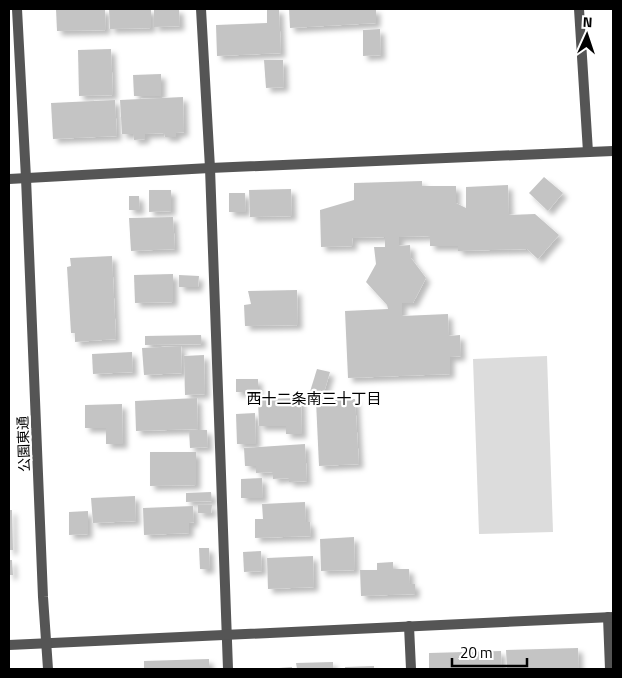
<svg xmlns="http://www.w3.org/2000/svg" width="622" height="678" font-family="'Titillium Web','Noto Sans JP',sans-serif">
<defs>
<filter id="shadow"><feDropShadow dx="4.5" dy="4.5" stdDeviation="2.5" flood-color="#0004"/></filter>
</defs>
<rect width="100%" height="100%" fill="#fff"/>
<!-- green -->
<path fill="#dcdcdc" d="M547 356 553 532 479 534 473 359Z"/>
<!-- building -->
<g fill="#c4c4c4" filter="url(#shadow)">
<path d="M56 9H105L106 30 57 31Z"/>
<path d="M109 9H151V28L110 29Z"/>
<path d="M154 9H179L180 26 154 27Z"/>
<path d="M267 9H279L281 53 217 56 216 25 267 23Z"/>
<path d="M289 9H376V23L290 28Z"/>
<path d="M380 29 381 55 363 56V30Z"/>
<path d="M111 49 113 95 79 96 78 50Z"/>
<path d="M264 60H283L284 87 266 88Z"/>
<path d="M161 74V96H134L133 75Z"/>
<path d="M183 97 184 132 176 133V137H165L164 133 145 134V139L134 140 133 134H122L120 100Z"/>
<path d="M115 100 117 136 53 139 51 103Z"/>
<path d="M544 177 563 193 548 211 529 193Z"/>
<path d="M422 181V186H456V203L466 208V187L508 185 509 215 535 214 559 235 538 259 527 249 458 251V246H430V236L399 237V246L410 245 411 258 426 278 413 303H402V316L448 314 449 336 460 335 461 356 450 357V374L348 378 345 311 388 309 387 305 366 282 376 264 374 247H385V237L352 238 353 246 321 247 320 210 354 200V183Z"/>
<path d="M291 189 292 216 250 217 249 190Z"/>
<path d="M149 190H171V211L149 212Z"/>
<path d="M229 193H245L246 212H229Z"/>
<path d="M129 196H139L140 210H129Z"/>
<path d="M173 217 175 249 131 251 129 218Z"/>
<path d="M112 256 116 339 75 342V333H71L67 267 71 266 70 258Z"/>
<path d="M173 274V302L135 303 134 275Z"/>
<path d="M179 275 199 276 198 287H179Z"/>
<path d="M297 290 298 325 245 326 244 305 251 304 248 291Z"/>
<path d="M201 335 202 344 145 345V336Z"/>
<path d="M181 346 182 373 144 375 142 348Z"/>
<path d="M132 352 133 372 93 374 92 354Z"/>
<path d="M204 355 205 394 185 395 184 356Z"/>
<path d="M317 369 330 372 322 399 309 395Z"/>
<rect x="236" y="379" width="22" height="13"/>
<path d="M197 398 198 429 136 431 135 401Z"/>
<path d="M301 398 302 434H286V426H259L258 399Z"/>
<path d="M355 399 359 464 319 466 316 401Z"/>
<path d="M122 404 123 444H106V428H85V405Z"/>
<path d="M255 413 256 444H237L236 414Z"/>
<path d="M189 430H207L208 447 190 448Z"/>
<path d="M305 444 307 481 289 482V478L273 479V472L256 473V466H245L244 448Z"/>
<path d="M150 452H196V485L150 486Z"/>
<path d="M262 478 263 498H241V479Z"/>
<path d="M211 492 212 501 186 502V493Z"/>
<path d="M135 496 136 521 93 523 91 498Z"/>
<path d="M305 502 306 522H310L311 536 255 538V519H263L262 504Z"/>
<path d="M198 505H212L211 513H198Z"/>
<path d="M193 506 194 522 189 523V533L144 535 143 508Z"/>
<path d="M9 510H12L13 550H9Z"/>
<path d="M88 511V534L69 535V512Z"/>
<path d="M354 537 355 570 321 571 320 539Z"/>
<path d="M199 548H209L210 569H200Z"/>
<path d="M261 551 262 571 244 572 243 552Z"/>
<path d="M313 556 314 587 268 589 267 558Z"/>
<path d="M9 560H12L13 575H9Z"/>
<path d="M393 562V569H409L410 584H415V594L361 596 360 570H377V563Z"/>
<path d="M578 648 579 669H507L506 650Z"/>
<path d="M501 651 502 669H429V653Z"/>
<path d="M209 659V669H144V661Z"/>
<path d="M333 662V669H297L296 663Z"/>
<path d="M374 666V669H345V667Z"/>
<path d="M292 667V669H279V668Z"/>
</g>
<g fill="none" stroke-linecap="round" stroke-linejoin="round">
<!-- service -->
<path stroke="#555" stroke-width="10" d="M579 9 588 152"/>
<!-- minor -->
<g stroke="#555" stroke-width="10">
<path d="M201 9 210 168 228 669"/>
<path d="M9 179 210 168 613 151"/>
<path d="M608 617 610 669"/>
<path d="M409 626 411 669"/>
<path d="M9 645 613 617"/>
</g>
<!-- tertiary -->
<path stroke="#555" stroke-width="10" d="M17 9 26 178 43 597 48 669"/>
</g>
<g text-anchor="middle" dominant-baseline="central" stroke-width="4.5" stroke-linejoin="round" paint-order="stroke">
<!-- street labels -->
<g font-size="14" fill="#000" stroke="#fff">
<text transform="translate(23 444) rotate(-92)">公園東通</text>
</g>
<!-- neighbourhood labels -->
<g font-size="15" fill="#000" stroke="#fff">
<text x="314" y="398">西十二条南三十丁目</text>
</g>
</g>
<!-- border -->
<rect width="622" height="678" fill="none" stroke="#000000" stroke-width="20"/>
<!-- north arrow -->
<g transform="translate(587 35) rotate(3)" stroke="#ffffff" stroke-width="4" paint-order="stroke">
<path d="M0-4L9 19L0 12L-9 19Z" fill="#000000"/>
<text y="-8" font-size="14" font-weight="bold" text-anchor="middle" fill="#000000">N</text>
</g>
<!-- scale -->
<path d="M452 658v8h75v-8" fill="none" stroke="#000000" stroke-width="2.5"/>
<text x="460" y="658" font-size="15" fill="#000000" stroke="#ffffff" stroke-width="4" paint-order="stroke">20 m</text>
</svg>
